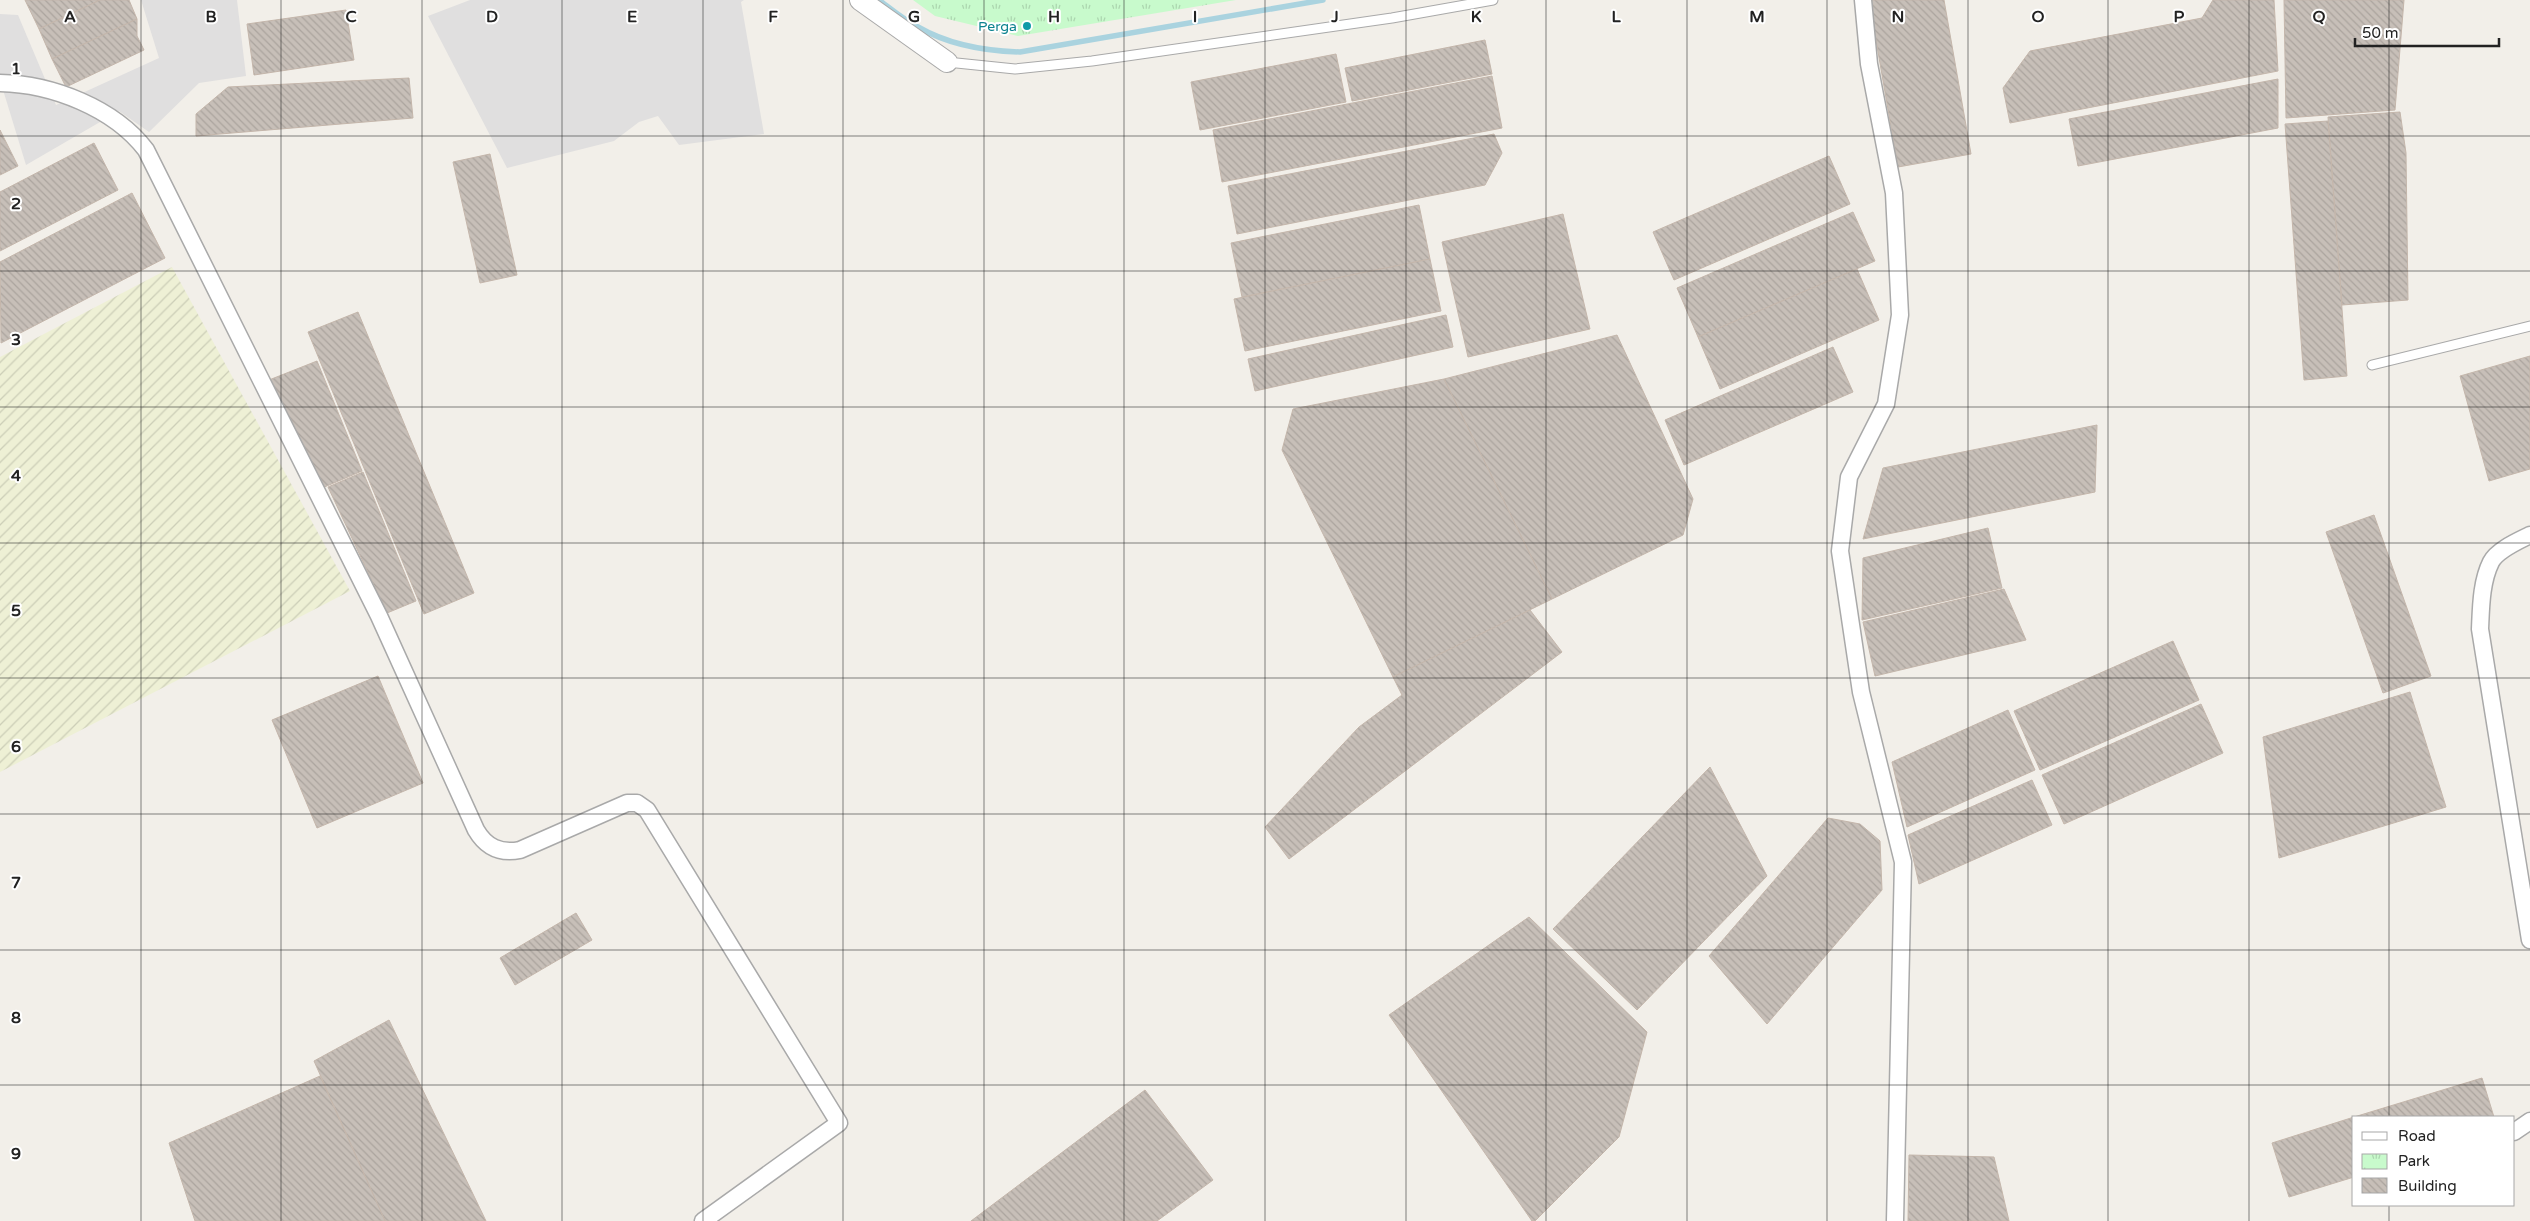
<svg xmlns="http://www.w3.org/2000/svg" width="2530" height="1221" font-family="'Varela Round',sans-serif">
<defs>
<pattern id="farmland-furrows" width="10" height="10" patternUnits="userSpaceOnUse" patternTransform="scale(1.25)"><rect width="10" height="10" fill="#eef0d5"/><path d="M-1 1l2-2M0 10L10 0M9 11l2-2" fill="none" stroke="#ccceb7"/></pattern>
<pattern id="park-tufts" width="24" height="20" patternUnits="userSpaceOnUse" patternTransform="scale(1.25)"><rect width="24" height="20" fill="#c8facc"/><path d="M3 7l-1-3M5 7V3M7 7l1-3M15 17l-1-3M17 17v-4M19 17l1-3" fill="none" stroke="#acd6af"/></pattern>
<pattern id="building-back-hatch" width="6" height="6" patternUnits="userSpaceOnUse" patternTransform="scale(1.25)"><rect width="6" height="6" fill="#c7bfb8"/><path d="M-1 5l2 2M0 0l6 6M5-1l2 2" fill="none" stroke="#aba49e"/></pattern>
</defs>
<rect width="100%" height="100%" fill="#f2efe9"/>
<!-- residential -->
<g fill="#e0dfdf">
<path d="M141 0H237L246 76 199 83 149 132 119 111 26 165 0 80V14L18 15 56 105 159 58Z"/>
<path d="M470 0H744L741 2 764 134 679 145 658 116 639 122 614 141 507 168 428 16Z"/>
</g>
<!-- farmland -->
<path fill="url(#farmland-furrows)" d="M172 267 350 591 0 772V357Z"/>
<!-- park -->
<path fill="url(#park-tufts)" d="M913 0H1236L1018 36 935 16Z"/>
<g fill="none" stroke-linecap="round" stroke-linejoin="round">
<!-- stream -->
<path stroke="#aad3df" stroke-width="5.5" d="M879 0C891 9 904 20 918 27 949 45 984 51 1020 52L1323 0"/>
</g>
<!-- building -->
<g fill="url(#building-back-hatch)" stroke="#c4b6ab">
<path d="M25 0H100L39 29Z"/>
<path d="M100 0H129L137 19 52 59 39 29Z"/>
<path d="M1869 0H1944L1971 154 1898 167Z"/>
<path d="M2213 0H2274L2278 71 2010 123 2003 88 2030 51 2202 18Z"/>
<path d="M2284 0H2404L2395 110 2286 118Z"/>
<path d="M346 10 354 60 254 75 247 24Z"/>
<path d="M137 19V36L144 50 66 87 52 59Z"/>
<path d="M1485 40 1492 74 1352 101 1345 68Z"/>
<path d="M1336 54 1346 102 1200 130 1191 82Z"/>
<path d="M1492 76 1502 128 1222 182 1213 130Z"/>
<path d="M409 78 413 118 196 136V114L228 87Z"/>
<path d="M2278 79V128L2078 166 2069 119Z"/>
<path d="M2400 112 2406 153 2408 300 2342 305 2328 117Z"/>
<path d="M2328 121 2347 376 2304 380 2285 124Z"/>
<path d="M0 130 18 166 0 175Z"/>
<path d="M1494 134 1502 153 1485 185 1237 234 1228 186Z"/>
<path d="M94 143 118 190 0 251V192Z"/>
<path d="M490 154 517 275 480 283 453 162Z"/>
<path d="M1829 156 1850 204 1674 280 1653 232Z"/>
<path d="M132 193 165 258 1 343 0 262Z"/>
<path d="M1419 205 1430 259 1242 297 1231 243Z"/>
<path d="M1853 212 1875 261 1698 337 1677 288Z"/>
<path d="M1563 214 1590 329 1468 357 1442 242Z"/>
<path d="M1430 259 1441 311 1245 351 1234 299Z"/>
<path d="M1857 269 1879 320 1720 389 1698 337Z"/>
<path d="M358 312 474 593 424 614 308 332Z"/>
<path d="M1446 315 1453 347 1255 391 1248 359Z"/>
<path d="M1617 335 1693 499 1683 535 1552 599 1444 379Z"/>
<path d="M1833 347 1853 392 1684 465 1665 420Z"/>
<path d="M2530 356V469L2489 481 2460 376Z"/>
<path d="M317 361 362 471 322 488 269 380Z"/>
<path d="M1444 379 1552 599 1393 677 1282 450 1293 409Z"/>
<path d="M2097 425 2095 492 1863 539 1883 468Z"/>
<path d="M363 472 416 601 387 613 328 487Z"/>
<path d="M2374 515 2431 676 2383 693 2326 532Z"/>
<path d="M1988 528 2002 588 1862 620 1863 558Z"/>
<path d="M2004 589 2026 640 1875 676 1863 622Z"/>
<path d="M1530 610 1562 652 1289 859 1265 827 1359 727 1402 695 1393 677Z"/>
<path d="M2173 641 2199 700 2040 770 2014 711Z"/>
<path d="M378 676 423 783 317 828 272 720Z"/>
<path d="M2410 692 2446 807 2279 858 2263 737Z"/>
<path d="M2201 704 2223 753 2064 824 2042 775Z"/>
<path d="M2008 710 2035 770 1907 827 1892 762Z"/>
<path d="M1710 767 1767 876 1637 1010 1553 929Z"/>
<path d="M2032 780 2052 825 1919 884 1908 835Z"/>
<path d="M1828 818 1860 824 1880 841 1882 890 1767 1024 1709 956Z"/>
<path d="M576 913 592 940 515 985 500 958Z"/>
<path d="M1529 917 1647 1032 1619 1137 1535 1221H1532L1389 1015Z"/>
<path d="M389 1020 486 1221H385L314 1061Z"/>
<path d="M320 1076 385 1221H195L169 1143Z"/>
<path d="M2482 1078 2494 1117H2354Z"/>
<path d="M1145 1090 1213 1180 1157 1221H971Z"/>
<path d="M2354 1117V1177L2289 1197 2272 1143Z"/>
<path d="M1909 1155 1994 1157 2009 1221H1908Z"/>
</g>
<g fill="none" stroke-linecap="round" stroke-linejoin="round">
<defs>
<g id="service">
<path d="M947 62 1015 69 1092 61 1392 18 1493 0"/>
<path d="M2372 365 2530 326"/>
</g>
<g id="minor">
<path d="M1863 0 1869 64 1894 193 1900 315 1886 404 1849 477 1840 551 1861 692 1903 862 1895 1221"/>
<path d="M0 83C52 84 114 108 146 150L379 616 476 830C486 847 500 854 520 850L627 803H637L647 810 839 1123 703 1221"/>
<path d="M2530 535C2518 541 2497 550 2491 562 2481 582 2481 608 2480 629L2530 940"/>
<path d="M2514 1132 2530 1121"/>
</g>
<path id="tertiary" d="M860 0 947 62"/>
</defs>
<!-- service casing -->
<use href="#service" stroke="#a9a9a9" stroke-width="11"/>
<!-- minor casing -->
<use href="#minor" stroke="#a9a9a9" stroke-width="19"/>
<!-- tertiary casing -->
<use href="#tertiary" stroke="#a9a9a9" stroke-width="22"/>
<!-- service -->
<use href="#service" stroke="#fff" stroke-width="9"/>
<!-- minor -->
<use href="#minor" stroke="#fff" stroke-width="16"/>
<!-- tertiary -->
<use href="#tertiary" stroke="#fff" stroke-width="20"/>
</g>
<!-- grid -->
<path fill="none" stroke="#222" stroke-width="1" stroke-opacity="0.55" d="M141 0V1221M281 0V1221M422 0V1221M562 0V1221M703 0V1221M843 0V1221M984 0V1221M1124 0V1221M1265 0V1221M1406 0V1221M1546 0V1221M1687 0V1221M1827 0V1221M1968 0V1221M2108 0V1221M2249 0V1221M2389 0V1117M0 136H2530M0 271H2530M0 407H2530M0 543H2530M0 678H2530M0 814H2530M0 950H2530M0 1085H2530M2389 1205V1221"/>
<!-- markers -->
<circle fill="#0f9aa8" stroke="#fff" stroke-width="2" cx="1027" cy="26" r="5"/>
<g text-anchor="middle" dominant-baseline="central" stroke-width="4" stroke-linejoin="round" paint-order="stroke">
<!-- culture labels -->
<g font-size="14" fill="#0d838f" stroke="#fff" text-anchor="end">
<text x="1017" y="26">Perga</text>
</g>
</g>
<g font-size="16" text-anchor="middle" font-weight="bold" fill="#222" stroke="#fff" stroke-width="4" stroke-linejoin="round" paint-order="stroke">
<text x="70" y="22">A</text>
<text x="211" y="22">B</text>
<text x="351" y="22">C</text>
<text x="492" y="22">D</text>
<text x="632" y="22">E</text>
<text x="773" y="22">F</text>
<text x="914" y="22">G</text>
<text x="1054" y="22">H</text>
<text x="1195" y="22">I</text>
<text x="1335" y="22">J</text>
<text x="1476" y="22">K</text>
<text x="1616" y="22">L</text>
<text x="1757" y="22">M</text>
<text x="1898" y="22">N</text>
<text x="2038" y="22">O</text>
<text x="2179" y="22">P</text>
<text x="2319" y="22">Q</text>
<text x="16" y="74">1</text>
<text x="16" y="209">2</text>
<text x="16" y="345">3</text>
<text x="16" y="481">4</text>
<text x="16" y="616">5</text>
<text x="16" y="752">6</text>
<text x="16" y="888">7</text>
<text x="16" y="1023">8</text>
<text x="16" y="1159">9</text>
</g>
<!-- legend -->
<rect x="2352" y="1116" width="162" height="90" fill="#ffffff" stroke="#a7a7a7"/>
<rect x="2362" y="1132" width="25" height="8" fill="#ffffff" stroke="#a7a7a7"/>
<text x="2398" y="1141" font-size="15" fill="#222222">Road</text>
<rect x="2362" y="1154" width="25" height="15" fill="url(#park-tufts)" stroke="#a7a7a7"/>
<text x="2398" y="1166" font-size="15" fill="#222222">Park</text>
<rect x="2362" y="1178" width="25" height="15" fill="url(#building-back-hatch)" stroke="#a7a7a7"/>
<text x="2398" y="1191" font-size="15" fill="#222222">Building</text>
<!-- scale -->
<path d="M2355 38v8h144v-8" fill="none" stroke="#222222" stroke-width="2.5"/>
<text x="2362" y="38" font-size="15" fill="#222222" stroke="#ffffff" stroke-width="4" paint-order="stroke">50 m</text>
</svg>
